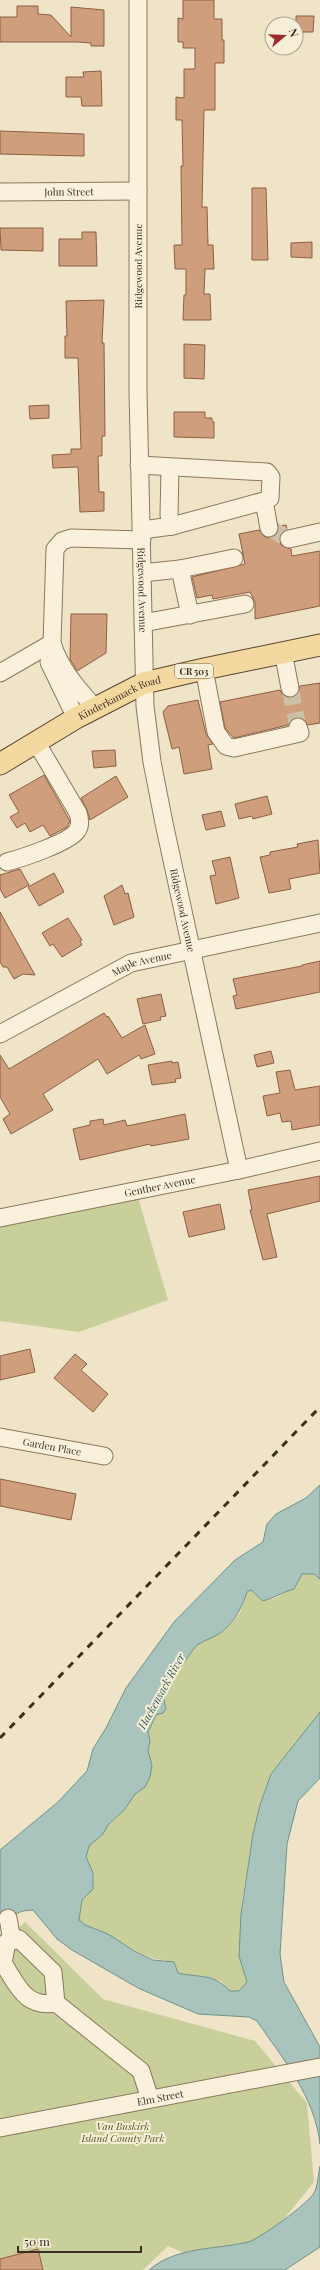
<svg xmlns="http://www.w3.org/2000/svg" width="320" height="2270" font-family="'Playfair Display',serif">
<rect width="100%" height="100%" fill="#f0e4c8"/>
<!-- green -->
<g fill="#c9cf9b">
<path d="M136 1190 168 1300 79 1332 0 1321V1218Z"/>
<path d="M302 1574H314L320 1579V1712L271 1774 260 1805 253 1834 242 1901 239 1956 247 1982 239 1991H230L221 1981 178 1973 165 1960C143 1959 128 1945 109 1935 98 1929 88 1928 79 1920L82 1900 92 1889 93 1873 86 1857 89 1846 103 1834 108 1825 125 1809 135 1794 145 1787 152 1765 148 1751 150 1741 148 1732 163 1702 165 1691 182 1668 187 1658 196 1645 224 1631 240 1613 247 1592 251 1590 263 1601 275 1598 296 1586Z"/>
<path d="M25 1922 103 1999 255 2041 307 2103 314 2182 254 2256 200 2260 168 2246 143 2270H0V1942Z"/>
</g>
<!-- water -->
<g fill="#a9c4bc" stroke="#6f938a">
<path d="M320 1485V1579L314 1574H302L294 1589C282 1592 274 1598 263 1601L251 1590 247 1592C242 1607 236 1619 224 1630 217 1637 206 1639 197 1645 194 1647 166 1689 165 1693 163 1699 164 1702 166 1708L163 1713 156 1715 148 1732 150 1741 148 1751 152 1765 150 1777 145 1787 135 1794 125 1809 108 1825 103 1834 89 1846 86 1857 93 1873V1889L82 1900 79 1920 85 1925 108 1934 136 1952 153 1960 174 1962 178 1973C200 1978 213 1973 230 1991H239L247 1982 239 1956 241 1914 253 1834 260 1805 271 1774 320 1712V1778L298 1801 287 1844 280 1954 284 1982 320 2047V2144C315 2097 283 2059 257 2021L249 2017 198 2014 138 1988 72 1950 57 1939 33 1910C19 1910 11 1916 0 1923V1850L58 1802 87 1771 93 1749 106 1728 126 1688 174 1622 235 1560 263 1542 267 1524 276 1514 306 1498Z"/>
<path d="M320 2166V2247L285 2270H149C177 2246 215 2250 248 2242 258 2240 309 2203 314 2193 318 2186 318 2175 320 2166Z"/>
</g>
<!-- building -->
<g fill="#cf9f7d" stroke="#8d5f41">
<path d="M183 0H214V19H222V40H224V63H215V110H204L202 207H207L208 245H213L214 269H205L204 294H210L211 320H183L184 295H186V269H175L174 245H182L181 166H183L182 120H176V97L184 98V69H195V48H183V42H178V18L183 19Z"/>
<path d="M17 6H38V14L51 15 71 37V7L104 10V46H91V43L77 42H0V17H17Z"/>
<path d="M296 16H314L313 32H296Z"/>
<path d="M101 71 102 106H82L81 97H66V77H84L83 72Z"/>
<path d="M0 131 84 134V156L0 154Z"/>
<path d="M252 188H266L268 260H252Z"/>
<path d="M0 228H43V251L1 250Z"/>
<path d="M82 232H96L97 266H59V239H82Z"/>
<path d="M312 242V258L291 257V243Z"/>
<path d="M104 300 102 343H104L105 436H102V456H98L99 492H104V511L80 512 78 467 53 468 52 455 71 454V449H81L78 358H65V336H67L66 301Z"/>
<path d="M184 344 205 345 204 379 184 378Z"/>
<path d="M49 405V418L30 419 29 406Z"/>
<path d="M174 412H205V418H212V421L214 422V438L174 437Z"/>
<path d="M286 525 287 529 282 532 279 541 282 546 291 549 292 556 320 551V606L255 619V602L250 592 213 599 212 595 197 598 192 577 245 564 239 534 259 530 265 537 271 538 278 532 279 526Z"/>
<path d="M71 614H107L106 653 77 671 70 659Z"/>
<path d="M320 683V723L308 725 304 719 295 717 288 725 234 738 225 728 220 702 280 690 283 695 292 698 297 695 300 686Z"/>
<path d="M198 700 206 734 213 744 208 745 212 769 184 774 179 747 172 749 163 712 168 706Z"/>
<path d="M115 750 116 766 94 768 92 751Z"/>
<path d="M44 775 70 821 67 827 50 836 43 825 30 832 25 823 17 828 10 817 19 812 9 795Z"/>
<path d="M116 776 128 797 90 820 87 810 81 798Z"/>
<path d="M267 796 272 814 253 819 252 816 239 819 235 804Z"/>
<path d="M221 811 225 826 206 830 202 815Z"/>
<path d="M318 840 320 873 289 879 291 889 269 893 260 857 270 855V852L298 847 297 844Z"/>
<path d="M230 857 239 898 216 904 210 876 216 875 212 861Z"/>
<path d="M20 869 29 885 5 898 0 889V875Z"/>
<path d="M54 873 64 892 39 906 28 887Z"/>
<path d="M122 885 125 894 128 893 134 917 114 925 104 896Z"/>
<path d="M0 912 35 975 23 974 14 979 7 967H3L0 962Z"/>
<path d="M68 918 82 940 80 941 82 945 62 957 53 944 50 946 42 933Z"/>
<path d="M320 961V992L236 1009 233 996 237 995 233 979 302 966V965Z"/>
<path d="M161 994 166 1016 160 1017 161 1020 143 1024 137 999Z"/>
<path d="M104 1013 107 1017 108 1016 122 1038 145 1025 155 1054 141 1059 139 1055 107 1074 98 1059 43 1094 53 1110 11 1134 3 1119 10 1114 0 1097V1055L9 1069Z"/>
<path d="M271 1051 274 1063 257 1067 254 1055Z"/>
<path d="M172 1061V1063L178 1062 181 1078 175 1079 176 1082 152 1085 148 1065Z"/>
<path d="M290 1070 295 1090 320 1086V1125L292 1130 291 1121 282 1122 280 1113 267 1116 263 1096 280 1093 276 1072Z"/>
<path d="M185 1114 189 1139 151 1146 150 1144 80 1160 73 1129 90 1125V1121L103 1119 104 1125 125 1120 127 1126Z"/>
<path d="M320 1176V1201L267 1214 277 1257 263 1260 250 1210H252L248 1190Z"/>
<path d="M220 1204 225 1229 189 1237 183 1212Z"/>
<path d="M30 1349 35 1372 0 1380V1356Z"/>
<path d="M75 1354 87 1364 81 1370 108 1394 93 1412 54 1378Z"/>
<path d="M0 1479 76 1494 71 1520 0 1506Z"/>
<path d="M38 2249 43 2270H0V2259Z"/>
</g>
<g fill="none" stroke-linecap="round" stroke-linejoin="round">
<!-- minor-tunnel -->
<g stroke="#ccc0a6" stroke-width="17" stroke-dasharray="17 8" stroke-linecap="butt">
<path d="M269 528 289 539"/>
<path d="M290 688 298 727"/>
</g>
<defs>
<g id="minor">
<path id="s1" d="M138 0V391L145 706 152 762 164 823 239 1170"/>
<path id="s2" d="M0 192 138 191"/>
<path d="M139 465 267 472 271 477 270 498 264 501 172 526 142 530"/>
<path d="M170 468 169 515 172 526"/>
<path d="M264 501 269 528"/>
<path d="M289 539 320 532"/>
<path d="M180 569 190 615"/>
<path d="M142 573 180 569 234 558"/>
<path d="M143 623 245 604"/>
<path d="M283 652 290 688"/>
<path d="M49 662 76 718"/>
<path d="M204 669 216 732 226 746 234 748 300 733 298 727"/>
<path d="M0 673 52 643"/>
<path d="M95 708C77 688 60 669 52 643L55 549 62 541 71 538 142 540"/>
<path d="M7 862C22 858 68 843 77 831 81 825 80 819 78 813L36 742"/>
<path id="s3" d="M0 1034 131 963 320 923"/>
<path id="s4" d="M0 1218 239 1170 320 1151"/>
<path id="s5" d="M0 1437 104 1456"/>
<path d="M8 1918 12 1941"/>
<path d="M56 2003C25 2008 18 1986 3 1963L7 1942 19 1939 53 1972 56 2003 141 2071 150 2099"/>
<path id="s6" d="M0 2128 320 2067"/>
</g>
<g id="major">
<path id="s7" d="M0 764 76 718 144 683 204 669 320 645"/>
</g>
</defs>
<!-- minor casing -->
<use href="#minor" stroke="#8d765c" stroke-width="19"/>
<!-- major casing -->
<use href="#major" stroke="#5b4430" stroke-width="23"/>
<!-- minor -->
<use href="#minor" stroke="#faf1dc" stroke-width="17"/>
<!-- major -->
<use href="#major" stroke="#f3d9a0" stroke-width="21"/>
<!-- rail -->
<path stroke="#3d2e20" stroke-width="3" stroke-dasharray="7 7" stroke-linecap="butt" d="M0 1738 320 1407"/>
</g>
<g text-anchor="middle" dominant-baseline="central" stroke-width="4" stroke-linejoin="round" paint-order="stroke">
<!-- shield labels -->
<rect fill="#f7eed8" stroke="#756857" stroke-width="1" x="175" y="664" width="38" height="14" rx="3"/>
<g font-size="9" font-weight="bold" fill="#3d2e20">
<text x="194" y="671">CR 503</text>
</g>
<!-- street labels -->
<g font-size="10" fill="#3d2e20" stroke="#f7eed8">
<text stroke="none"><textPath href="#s2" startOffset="69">John Street</textPath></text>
<text transform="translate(138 266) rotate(-90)">Ridgewood Avenue</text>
<text stroke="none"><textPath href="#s1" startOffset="590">Ridgewood Avenue</textPath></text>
<text stroke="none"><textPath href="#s7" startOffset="137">Kinderkamack Road</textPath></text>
<text stroke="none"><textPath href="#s1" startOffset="914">Ridgewood Avenue</textPath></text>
<text stroke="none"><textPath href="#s3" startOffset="159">Maple Avenue</textPath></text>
<text stroke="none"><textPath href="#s4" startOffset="163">Genther Avenue</textPath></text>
<text stroke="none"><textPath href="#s5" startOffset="53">Garden Place</textPath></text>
<text stroke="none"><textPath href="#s6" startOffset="163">Elm Street</textPath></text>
</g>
<!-- park labels -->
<g font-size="10" font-style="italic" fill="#4d5a26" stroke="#f7eed8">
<text x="123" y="2126">Van Buskirk<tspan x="123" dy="12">Island County Park</tspan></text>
</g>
<!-- water labels -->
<g font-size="11" font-style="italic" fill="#2f5d5a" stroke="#f7eed8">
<text transform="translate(161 1691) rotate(-61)">Hackensack River</text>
</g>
</g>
<!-- north arrow -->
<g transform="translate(284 36) rotate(71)"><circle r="19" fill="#f7eed8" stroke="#ada18e"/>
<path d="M0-3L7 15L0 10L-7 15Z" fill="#9e2a2b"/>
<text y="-6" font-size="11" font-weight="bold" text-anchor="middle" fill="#3d2e20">N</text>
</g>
<!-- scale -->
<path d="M18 2246v6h123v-6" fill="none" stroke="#3d2e20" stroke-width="2"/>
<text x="24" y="2246" font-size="12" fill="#3d2e20" stroke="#f7eed8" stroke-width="3" paint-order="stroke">50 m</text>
</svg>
